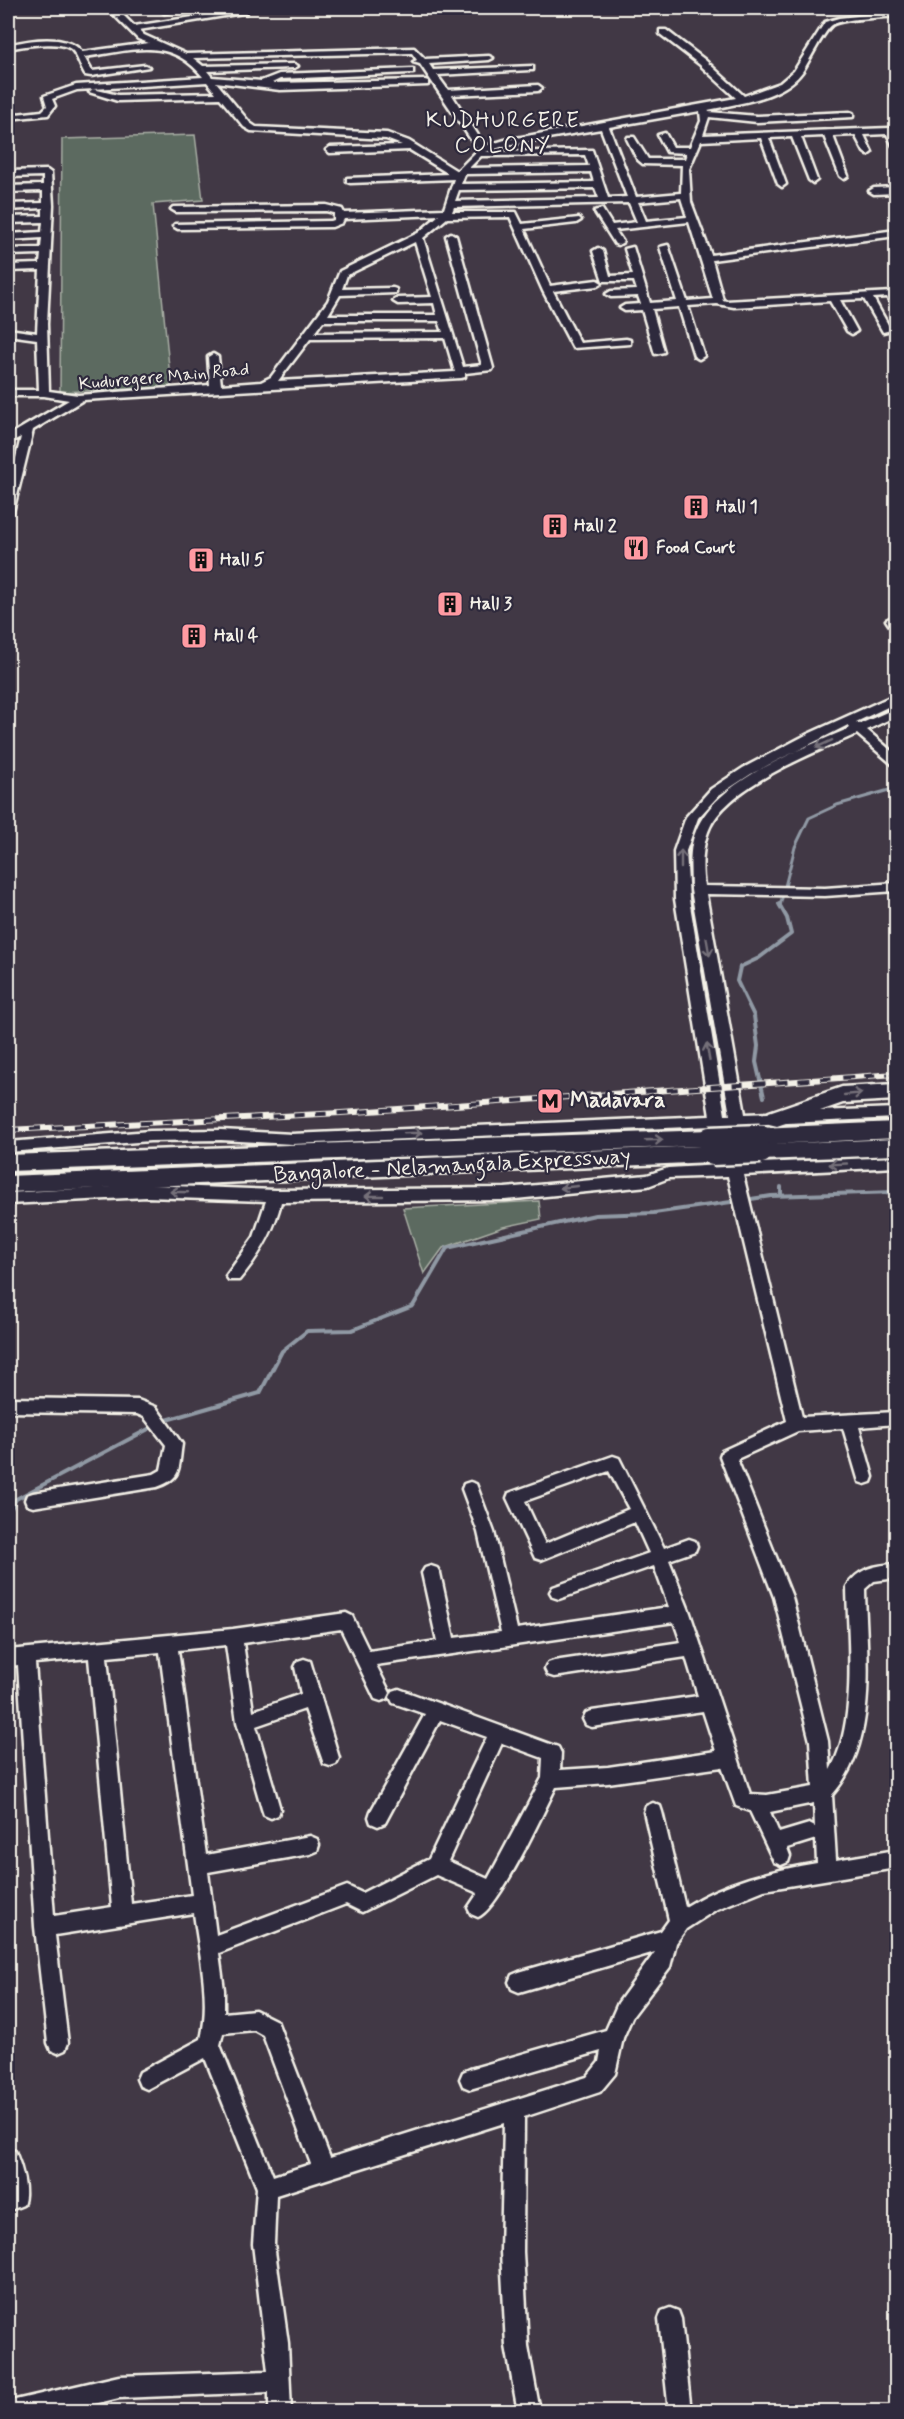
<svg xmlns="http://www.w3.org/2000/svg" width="904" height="2419" font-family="Mynerve,sans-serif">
<rect width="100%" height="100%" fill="#413845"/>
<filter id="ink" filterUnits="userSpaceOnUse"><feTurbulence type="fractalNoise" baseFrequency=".0167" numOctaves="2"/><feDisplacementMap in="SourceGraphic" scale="12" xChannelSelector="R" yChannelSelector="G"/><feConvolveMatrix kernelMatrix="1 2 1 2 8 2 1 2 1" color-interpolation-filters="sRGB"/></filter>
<g filter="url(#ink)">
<!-- green -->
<g fill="#5c6a60" stroke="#a8aea4" stroke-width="1.5">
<path d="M195 135 203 200 153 204 171 387 60 392 62 139Z"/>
<path d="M539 1201 541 1219 503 1227 443 1248 424 1274 403 1208Z"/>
</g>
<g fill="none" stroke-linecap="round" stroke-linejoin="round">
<!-- stream-far1 -->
<path stroke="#9099a4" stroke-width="3" d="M780 906 795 847 809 818 837 805 896 788"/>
<!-- stream -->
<g stroke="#9099a4" stroke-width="4">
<path d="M764 1097 756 1062 758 1046 754 1016 737 981 740 967 759 958 791 934 787 918 779 904"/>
<path d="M781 1187V1195"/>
<path d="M751 1199 771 1196 896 1192"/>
<path d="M163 1421 260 1393 282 1351 307 1331 352 1330 413 1306 447 1248 595 1215 654 1213 731 1202"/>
<path d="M8 1514 16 1499 156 1425"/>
</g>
<defs>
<g id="minor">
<path d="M107 8H146L142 10 121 13 134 26 246 9V13H243L139 30 144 35 186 54 414 48 425 59 489 56 493 58 489 60 429 64 433 70 533 66V70H530L437 75 448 90 538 85 542 88 538 91 452 95 485 146 505 140 736 98 699 64 660 34V30H666L705 60 744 96 780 83 794 71 825 22 839 18 896 12V16C882 18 842 18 832 25 823 32 809 62 802 72 782 99 738 103 708 110L709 112 757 116 850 112 853 113V117L757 122 709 117 703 135 890 128 896 136V146H893L887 134 864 135 872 152 868 155 864 152 855 135 833 136 848 176 844 179 840 176 824 136 801 137 817 180 813 183 809 180 792 137 769 138 786 184 782 187 778 184 761 138 701 141 689 169 691 202 711 255 896 230V236L712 260 723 300 726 301 893 292 896 297V308L893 307 887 297 873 298 891 330 883 332 864 299 840 300 857 331 852 334 847 331 830 301 734 307 717 304 688 306 704 356 699 359 694 356 679 307 652 309 664 352 655 354 642 310 625 311 620 308 625 305 641 304 638 296 611 297 606 294 611 291 637 290 634 281H603L593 251 598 248 603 251 610 276 633 275 625 249 633 247 650 303 677 301 660 247 668 245 687 301 713 299 689 222 615 230 623 242 618 245 615 244 594 211 602 209 612 225 637 222 629 203 454 207 452 212H516L522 224 579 218 581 220 576 223 524 229 550 286 597 280 602 283 597 286 553 291 580 343 626 339 630 340V344L573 348 543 291 510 217 447 218 423 238 463 367 482 365 446 236 451 233 456 236 493 368 492 370 465 373V377L461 378 83 400 33 430 13 512 8 515V492L21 437 8 443V436L69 400 44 396H8V390H39L37 339 8 335V329L37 333 40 270 8 271V265L40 264 41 254 8 255V249L41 248 42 238 8 240V234L42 232 43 222 8 223V217L43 216V208L8 210V204L43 203V191L8 192V186L43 185V176L8 177V171L47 170 51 173 53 205 47 324 49 391 78 395 210 385 208 357 213 354 218 357 221 385 261 382 271 377 328 301 340 271 418 233 439 215 344 219 342 223 332 227 178 229 173 226 175 224 331 221 334 220V213L326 211 176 212 171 209 173 207 326 205 342 209 344 213 444 209 454 179 350 183 347 182V178L449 174 410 150 330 153 326 150 330 147 402 145 386 139 251 131 244 127 220 98 118 101 89 92 93 89 118 95 216 93 207 82 77 90 52 99 55 106 48 115 8 119V115L42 111 47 106 44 96 76 85 203 77C169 35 131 51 84 57L92 71 145 65 149 67 91 76 85 75C80 67 78 55 71 49 58 40 22 46 8 49V45C28 40 67 33 82 52L149 43 138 39ZM412 53 417 60 413 62 420 64 478 150 457 171 409 141 387 133 256 127 250 123 216 82 280 90 428 85V81L425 80 272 83 280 79 410 73H413V69L279 74 261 81 212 77 207 71 294 68 298 66 294 64 203 66 193 58ZM700 111 701 121 690 147H673L665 133 658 135 667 152 687 153 685 159H648L634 137H628L627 139 637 159 643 164 682 165 681 193 636 197 609 127ZM601 129 627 197 608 198 592 150 486 152 507 145ZM585 155 589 166 469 168 481 156ZM591 172 594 182 461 184 465 174ZM595 188 599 198 455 201 459 190ZM681 198 687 217 646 221 638 202ZM415 242 432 297 398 298 393 301 398 304 434 303 437 315H328L340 295 396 293V289L393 288 342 289 347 275ZM323 321H439L443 332 314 333ZM445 338 455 372 278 381 310 339Z"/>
<path d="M156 8H189L164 13Z"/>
<path d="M896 187V193L874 194 869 191 874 188Z"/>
<path d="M892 617 896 618V630L892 629 886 620Z"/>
<path d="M892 696H896V703L856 722 860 724 896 708V716L867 730 896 755V765L892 764 857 734C816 752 731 784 710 827 702 844 701 867 704 886L825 888 896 883V891L825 896 706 894 745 1114 896 1108V1118L747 1125 745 1132H735L732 1125 727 1126 732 1158 738 1164 896 1157V1167L743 1175 802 1417 896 1412V1424L859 1427 873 1477 871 1482 865 1484 859 1482 843 1428 798 1431 737 1459 792 1597 828 1741 830 1770C858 1722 848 1641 847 1587 857 1568 877 1565 896 1564V1578L874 1581 865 1589C866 1655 880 1741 832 1795L836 1860 896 1850V1868L764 1890 717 1909 686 1929 676 1943 670 1967 632 2017 623 2038 615 2074 600 2092 524 2117 523 2252 528 2346 540 2412H518L506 2346 501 2252 504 2123 276 2195 274 2244 288 2343 291 2412H269V2392L119 2398 61 2412H8V2402L11 2401 119 2376 268 2371 253 2244 257 2188 205 2058 147 2089 140 2086 137 2079 140 2072 201 2039C211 1998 199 1953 194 1913L55 1935 68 2043 65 2050 58 2053 51 2050 48 2043 35 1927 18 1665 8 1666V1650L233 1629 346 1613 352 1616 369 1651 437 1641 422 1573 425 1568 431 1566 437 1568 440 1573 454 1638 501 1632 478 1532 462 1489 464 1484 470 1482 476 1484 478 1489 494 1532 517 1629 669 1607 654 1566 559 1599 553 1597 550 1592 553 1587 649 1553 635 1522 541 1560 535 1558 507 1498 509 1493 613 1456 619 1458 664 1548 689 1539 695 1541 697 1546 695 1551 669 1560 690 1613 750 1794 767 1795 813 1787 810 1741 774 1597 720 1456 722 1451 787 1421 728 1176 669 1178 648 1186 505 1200 281 1202C274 1232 259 1256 239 1280H229L226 1276 254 1237 266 1201 147 1197 8 1204V1193L147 1185 275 1190 505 1188 647 1175 668 1168 721 1165 718 1160 712 1126 292 1144 221 1140 150 1141 8 1152V1142L150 1131 221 1130 292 1134 710 1116 675 899 674 851 686 817 711 789 743 768 808 734ZM848 725 850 728C803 749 716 779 696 831 688 850 691 870 691 890L730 1115H725L689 899 686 851 698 818 719 795 751 774ZM609 1471 629 1509 545 1544 525 1501ZM674 1622 681 1642 554 1661 548 1663 545 1669 548 1675 554 1677 686 1657 698 1696 592 1711 586 1713 583 1719 586 1725 592 1727 703 1711 716 1751 608 1767 560 1770 561 1753 558 1747 399 1689 393 1691 390 1697 393 1703 425 1714 371 1811 369 1817 371 1823 378 1826 385 1823 440 1720 487 1737 429 1859 362 1893 347 1886 216 1935 208 1872 310 1854 317 1851 319 1845 317 1839 310 1836 206 1855 178 1650 226 1645 237 1722 262 1809 264 1815 271 1818 278 1815 280 1809 256 1726 305 1709 324 1764 330 1766 336 1764 339 1758 310 1661 304 1659 298 1661 295 1667 301 1694 253 1711 243 1643 341 1629 375 1699 381 1701 387 1699 390 1693 376 1665ZM160 1652 192 1895 131 1904 107 1657ZM89 1658 112 1907 54 1916 35 1663ZM502 1743 543 1758 542 1778 488 1879 448 1861ZM722 1767 736 1806 750 1811 774 1862 781 1865 788 1862 790 1856 787 1848 816 1839 817 1863C770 1871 726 1881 685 1907L662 1812 660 1806 653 1803 646 1806 644 1812 669 1920 661 1931 519 1972 512 1975 509 1982 512 1989 519 1992 655 1952 618 2003 606 2030 470 2069 463 2072 460 2079 463 2086 470 2089 601 2051 599 2062 587 2077 330 2158 277 2021 255 2010 224 2013V1990L219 1953 346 1904 362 1912 436 1875 478 1893 468 1908 471 1914 478 1917C500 1908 543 1812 556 1787L608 1783ZM814 1803 815 1827 809 1824 779 1833 770 1812ZM254 2030 263 2035 311 2164 273 2176 220 2045 223 2033Z"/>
<path d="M8 1398 138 1400 156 1407 182 1444C178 1468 183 1478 157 1487L33 1507 27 1505 25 1500 27 1495 33 1493 154 1474 161 1470 166 1445 144 1417 137 1414 8 1412Z"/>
<path d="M8 2148 15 2151C21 2165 29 2191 23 2205L8 2211Z"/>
<path d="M670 2308 678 2311 681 2319 691 2412H669L659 2319 662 2311Z"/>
</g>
<g id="highway">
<path d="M896 1084V1100L843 1103 777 1126 769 1124 766 1118 769 1112 842 1087Z"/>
<path d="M896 1122V1138L771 1144 896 1139V1155L761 1160 753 1158 750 1152 753 1146 761 1144 752 1142 749 1136 752 1130 760 1128Z"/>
<path d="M710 1130 718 1132 721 1138 718 1144 710 1146 720 1148 723 1154 720 1160 712 1162 8 1192V1176L700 1146 8 1171V1155Z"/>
</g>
</defs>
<!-- minor casing -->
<use href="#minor" stroke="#f4f1e8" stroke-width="5"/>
<!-- highway casing -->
<use href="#highway" stroke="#f4f1e8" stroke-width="5"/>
<!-- minor -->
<use href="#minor" fill="#2f2a3d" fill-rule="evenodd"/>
<!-- highway -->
<use href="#highway" fill="#2f2a3d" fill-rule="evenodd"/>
<defs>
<path id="rail" d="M8 1130 341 1113 896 1074"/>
</defs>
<!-- rail casing -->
<use href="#rail" stroke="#f4f1e8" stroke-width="6"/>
<!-- rail -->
<use href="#rail" stroke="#2f2a3d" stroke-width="4" stroke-dasharray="11" stroke-linecap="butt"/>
<defs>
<g id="highway-bridge">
<path d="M710 1138 760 1136"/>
<path d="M712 1154 761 1152"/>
</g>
</defs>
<!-- highway-bridge casing -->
<use href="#highway-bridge" stroke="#f4f1e8" stroke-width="27" stroke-linecap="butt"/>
<!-- highway-bridge -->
<use href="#highway-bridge" stroke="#2f2a3d" stroke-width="22"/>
</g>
<!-- one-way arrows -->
<defs><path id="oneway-shaft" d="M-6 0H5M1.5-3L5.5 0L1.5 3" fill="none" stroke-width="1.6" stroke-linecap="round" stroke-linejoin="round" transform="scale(1.5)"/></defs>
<g stroke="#747079">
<use href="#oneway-shaft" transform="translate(824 744) rotate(155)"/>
<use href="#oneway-shaft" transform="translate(681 859) rotate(-90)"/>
<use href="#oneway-shaft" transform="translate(708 947) rotate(80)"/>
<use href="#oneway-shaft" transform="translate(708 1052) rotate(-100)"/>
<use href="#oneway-shaft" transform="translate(853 1094) rotate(-6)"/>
<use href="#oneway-shaft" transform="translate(413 1133) rotate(-2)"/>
<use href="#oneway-shaft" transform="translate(654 1140) rotate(-2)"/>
<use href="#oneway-shaft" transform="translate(838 1164) rotate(177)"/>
<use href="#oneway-shaft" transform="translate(569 1187) rotate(174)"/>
<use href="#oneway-shaft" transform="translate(179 1192) rotate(-178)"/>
<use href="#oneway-shaft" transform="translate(374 1196) rotate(-180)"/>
</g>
</g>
<!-- icons -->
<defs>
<symbol id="building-square" viewBox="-11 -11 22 22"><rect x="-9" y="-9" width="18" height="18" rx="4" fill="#ff9aa2" stroke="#2f2a3d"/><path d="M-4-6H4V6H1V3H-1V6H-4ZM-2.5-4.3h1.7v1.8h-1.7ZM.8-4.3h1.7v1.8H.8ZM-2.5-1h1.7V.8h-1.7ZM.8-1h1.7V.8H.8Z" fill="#111"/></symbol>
<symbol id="restaurant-square" viewBox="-11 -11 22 22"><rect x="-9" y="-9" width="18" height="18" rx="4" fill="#ff9aa2" stroke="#2f2a3d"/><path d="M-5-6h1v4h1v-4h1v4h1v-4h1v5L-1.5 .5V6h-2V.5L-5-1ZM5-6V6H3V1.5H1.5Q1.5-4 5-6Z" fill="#111"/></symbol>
<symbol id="metro-square" viewBox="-11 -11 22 22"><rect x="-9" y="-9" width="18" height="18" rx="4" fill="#ff9aa2" stroke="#2f2a3d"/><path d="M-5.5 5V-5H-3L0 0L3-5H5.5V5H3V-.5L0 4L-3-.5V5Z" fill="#111"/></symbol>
</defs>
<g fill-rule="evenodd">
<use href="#building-square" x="681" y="492" width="30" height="30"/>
<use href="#building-square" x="540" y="511" width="30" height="30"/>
<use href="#restaurant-square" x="621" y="533" width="30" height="30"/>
<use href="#building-square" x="186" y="545" width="30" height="30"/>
<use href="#building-square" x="435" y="589" width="30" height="30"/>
<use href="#building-square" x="179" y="621" width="30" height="30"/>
<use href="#metro-square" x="535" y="1086" width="30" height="30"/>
</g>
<g text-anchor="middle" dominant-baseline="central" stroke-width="4.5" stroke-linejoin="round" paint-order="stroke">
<!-- far-street labels -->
<g font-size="18" fill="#f4f1e8" stroke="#2f2a3d">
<text transform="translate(164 377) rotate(-5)">Kuduregere Main Road</text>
</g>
<!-- far-poi labels -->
<g font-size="18" font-weight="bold" fill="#f4f1e8" stroke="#2f2a3d" text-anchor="start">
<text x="716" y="507">Hall 1</text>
<text x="574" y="526">Hall 2</text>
<text x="656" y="548">Food Court</text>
<text x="220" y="560">Hall 5</text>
<text x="470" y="604">Hall 3</text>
<text x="214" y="636">Hall 4</text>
</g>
<!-- far-quarter labels -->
<g font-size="22" letter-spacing="1.5" fill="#f4f1e8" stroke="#2f2a3d">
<text x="503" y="121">KUDHURGERE<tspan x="503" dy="25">COLONY</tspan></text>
</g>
<!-- poi labels -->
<g font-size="22" font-weight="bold" fill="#f4f1e8" stroke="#2f2a3d" text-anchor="start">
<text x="570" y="1101">Madavara</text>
</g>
<!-- street labels -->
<g font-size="22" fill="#f4f1e8" stroke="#2f2a3d">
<text transform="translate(452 1166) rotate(-3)">Bangalore - Nelamangala Expressway</text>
</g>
</g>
<!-- margin -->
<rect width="904" height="2419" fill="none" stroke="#2f2a3d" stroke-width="30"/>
<rect x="15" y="15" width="874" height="2389" fill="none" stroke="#f4f1e8" stroke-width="2" filter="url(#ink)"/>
</svg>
